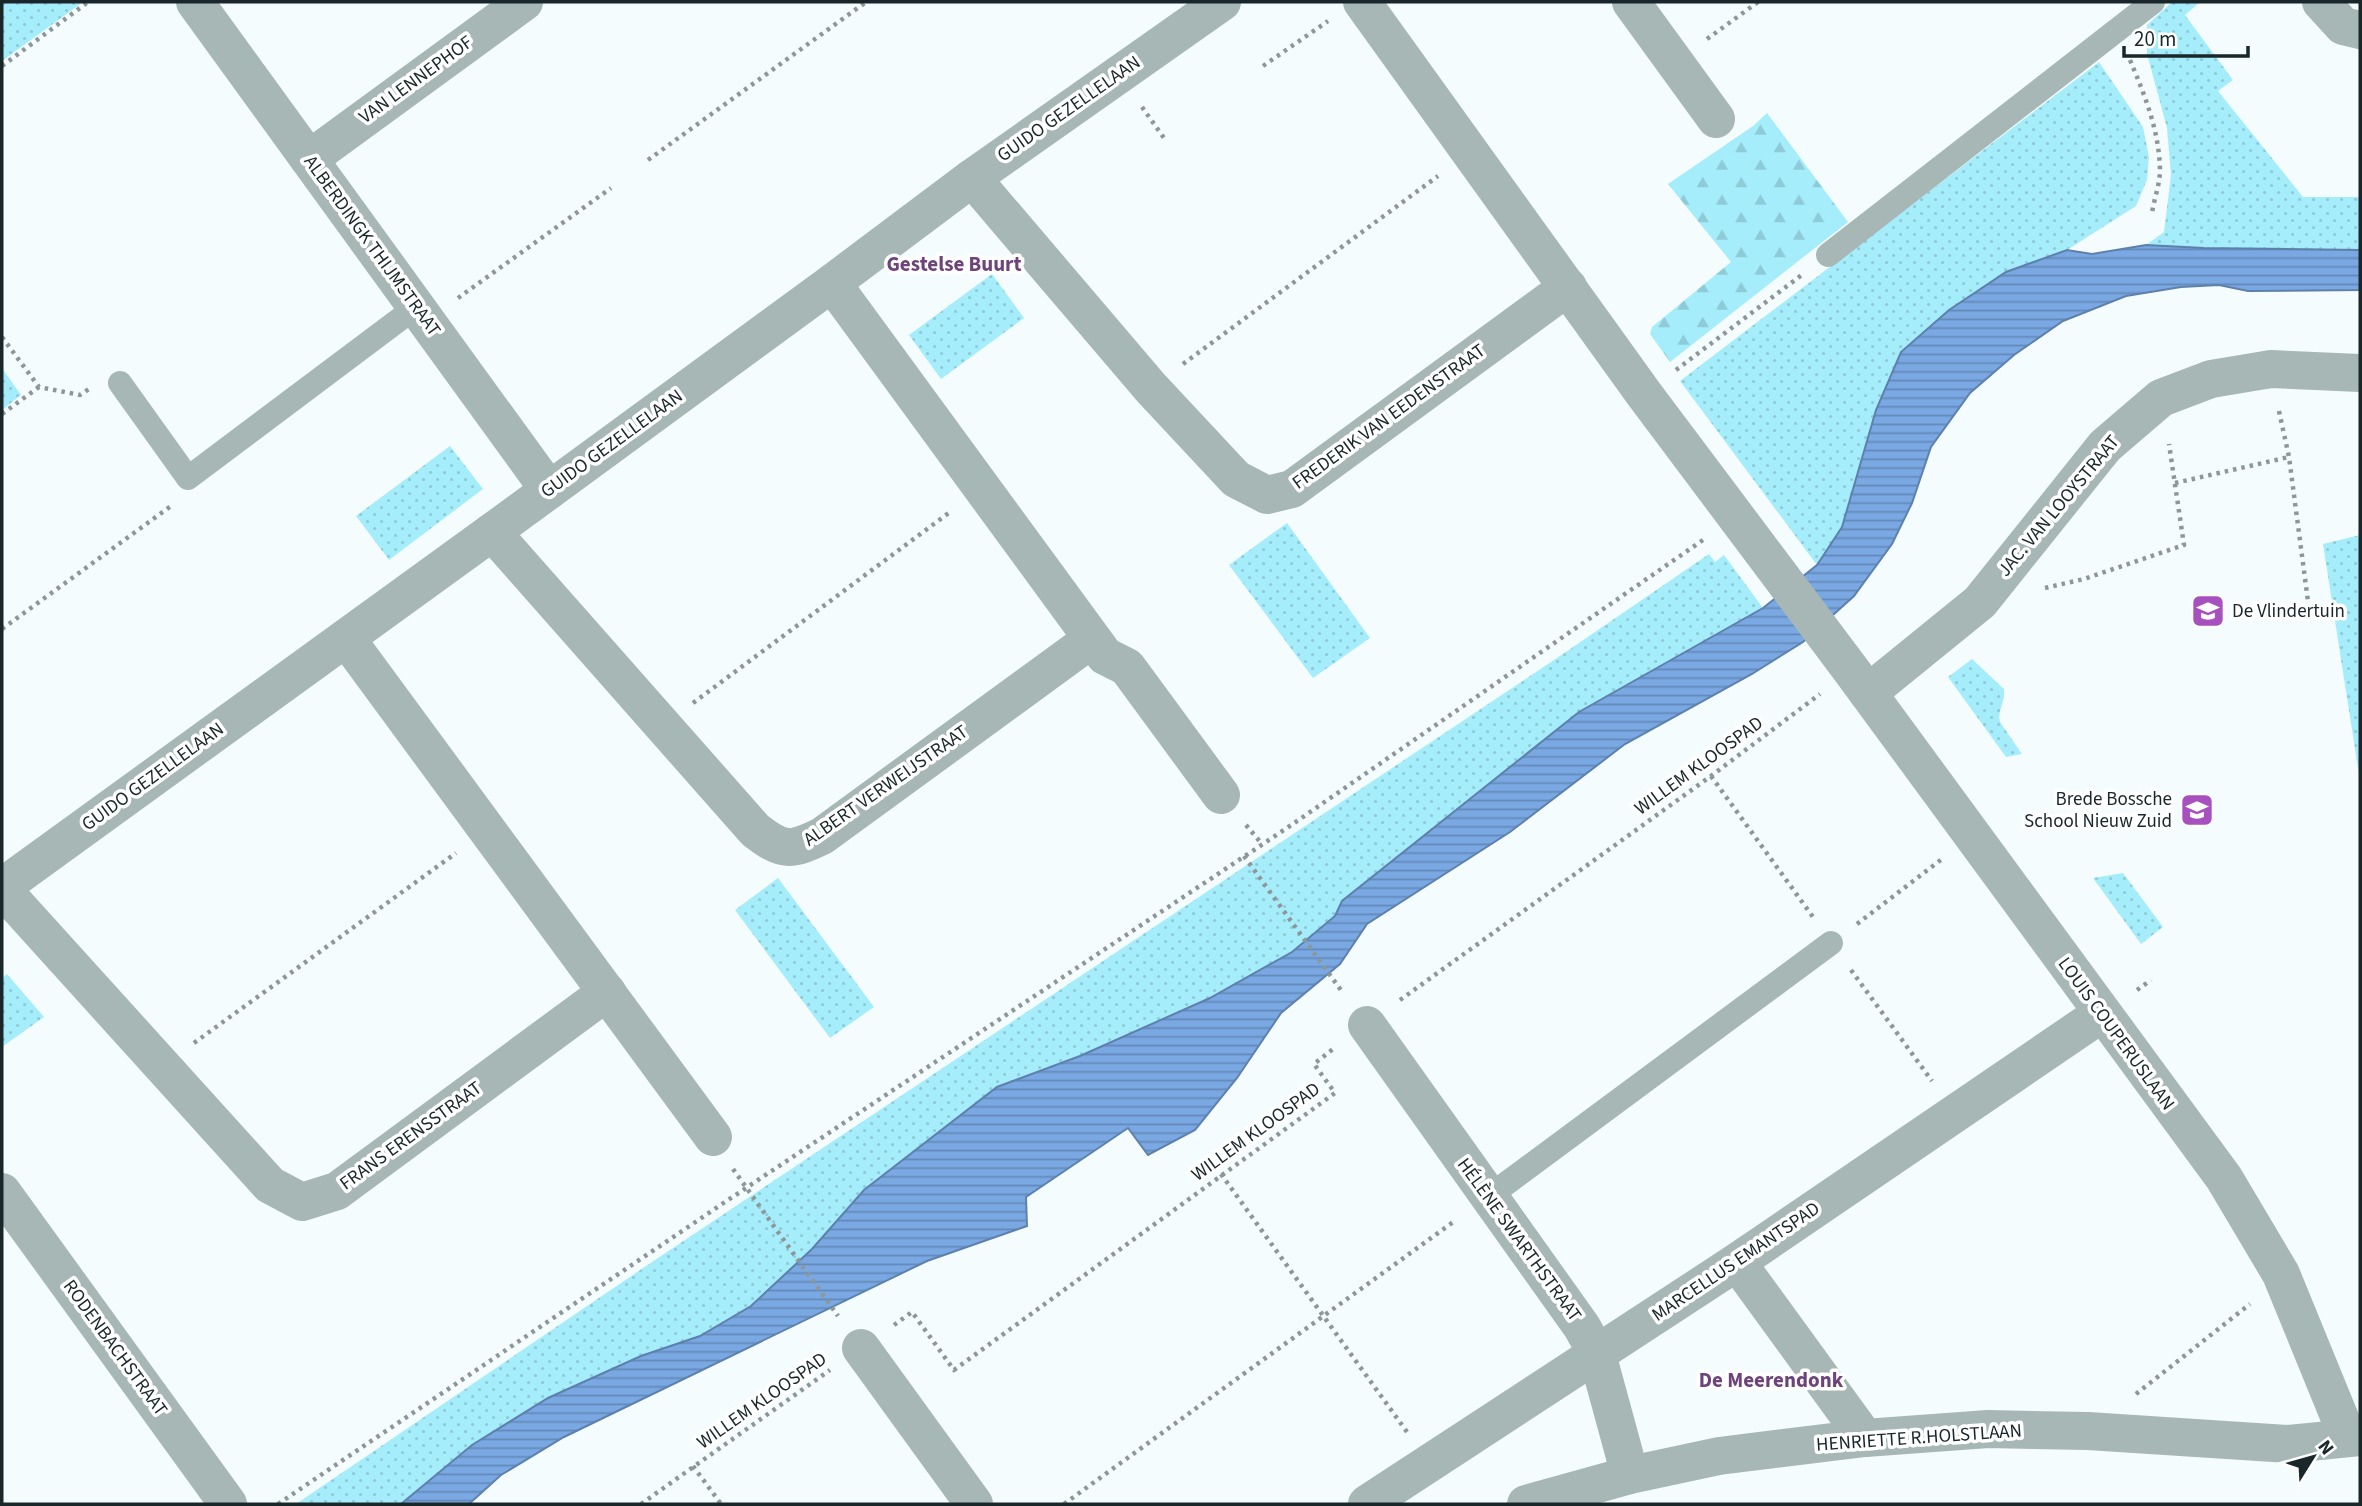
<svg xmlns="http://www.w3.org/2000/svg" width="2362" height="1506" font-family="'Source Sans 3',sans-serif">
<defs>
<pattern id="green-dots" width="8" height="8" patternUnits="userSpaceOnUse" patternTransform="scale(1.75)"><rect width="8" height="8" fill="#a6edfc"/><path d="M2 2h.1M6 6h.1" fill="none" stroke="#8ecbd8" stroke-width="1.8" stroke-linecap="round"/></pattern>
<pattern id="forest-firs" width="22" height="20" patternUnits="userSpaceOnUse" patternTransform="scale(1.75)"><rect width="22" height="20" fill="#a6edfc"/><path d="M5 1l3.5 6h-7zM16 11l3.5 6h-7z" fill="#8ecbd8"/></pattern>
<pattern id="water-rules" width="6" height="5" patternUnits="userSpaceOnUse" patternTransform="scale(1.75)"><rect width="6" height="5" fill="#7aa8e3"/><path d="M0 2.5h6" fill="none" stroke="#6389b8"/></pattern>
</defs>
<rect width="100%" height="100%" fill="#f5fcfd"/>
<!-- green -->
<g fill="url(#green-dots)">
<path d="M2 2H83L2 61Z"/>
<path d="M2172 2H2200L2185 15 2233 80 2218 91 2303 197H2360V250L2204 248 2146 245 2164 232 2171 175 2167 128 2147 54V25Z"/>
<path d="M2099 62 2143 127 2149 157 2147 180 2136 206 2067 250 2006 272 1949 310 1901 352 1876 410 1842 527 1817 565 1680 381Z"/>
<path d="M992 274 1024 318 941 379 909 335Z"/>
<path d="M2 368 21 395 2 410Z"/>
<path d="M450 446 483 489 389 560 356 516Z"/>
<path d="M1287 523 1370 638 1313 678 1229 565Z"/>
<path d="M2360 535V781L2323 544Z"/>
<path d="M1709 554 1715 562 1724 555 1763 608 1579 712 1342 901 1335 916 1292 952 1210 998 1080 1056 997 1087 864 1190 812 1249 751 1306 700 1336 641 1356 548 1398 472 1445 401 1504H296L649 1264 1557 658Z"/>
<path d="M1972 659 2004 689C2006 701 1997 710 2000 722L2022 754 2006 757 1948 677Z"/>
<path d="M2123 873 2163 927 2141 944 2093 878Z"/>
<path d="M778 878 874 1007 830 1038 735 910Z"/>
<path d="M7 974 44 1017 2 1047V978Z"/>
</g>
<!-- forest -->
<path fill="url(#forest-firs)" d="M1767 113 1848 222 1670 362 1650 334 1652 327 1731 262 1668 184 1753 126Z"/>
<!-- water -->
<path fill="url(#water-rules)" stroke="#5d81ac" stroke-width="2" d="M2146 245 2204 248 2360 250V290L2248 291 2219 285 2181 287 2126 296 2063 321 2014 355 1970 393 1931 447 1912 503 1892 544 1854 596 1803 642 1752 674 1625 744 1510 832 1367 924 1340 964 1281 1013 1237 1078 1195 1130 1148 1155 1128 1128 1026 1197 1027 1226 927 1261 564 1437 501 1475 469 1504H401L472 1445 548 1398 641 1356 700 1336 751 1306 812 1249 864 1190 997 1087 1080 1056 1210 998 1292 952 1335 916 1342 901 1579 712 1763 608 1817 565 1842 527 1876 410 1901 352 1949 310 2006 272 2067 250 2092 254Z"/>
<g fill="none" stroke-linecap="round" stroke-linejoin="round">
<!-- path -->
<g stroke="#8d9799" stroke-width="4.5" stroke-dasharray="3.5 5" stroke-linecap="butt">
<path d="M1707 39 1758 2"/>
<path d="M2130 60C2145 96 2159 130 2160 170 2160 184 2154 199 2152 213"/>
<path d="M2 66 88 2"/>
<path d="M1263 66 1328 21"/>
<path d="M1142 107 1164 138"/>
<path d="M648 160 866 2"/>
<path d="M458 298 611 188"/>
<path d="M2 337 39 387 80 395 89 389"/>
<path d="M1183 364 1438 176"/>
<path d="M1676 370 1803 274"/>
<path d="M2279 411 2289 457 2309 609"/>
<path d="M2 414 39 387"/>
<path d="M2175 483 2289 457"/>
<path d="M2045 588 2084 579 2184 545 2169 444"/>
<path d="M2 629 171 506"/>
<path d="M693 703 950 512"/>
<path d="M1711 776 1813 917"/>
<path d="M1246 825 1262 844"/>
<path d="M1244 856 1343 993"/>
<path d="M1857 924 1942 859"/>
<path d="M1851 970 1932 1081"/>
<path d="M2137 990 2151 980"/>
<path d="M1400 1000 1711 776 1820 694"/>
<path d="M194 1043 456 853"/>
<path d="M733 1169 838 1316"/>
<path d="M1221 1174 1407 1432"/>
<path d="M894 1325 912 1312 954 1370 1335 1093 1314 1064 1333 1049"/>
<path d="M2136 1394 2250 1304"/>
<path d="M693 1466 721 1504"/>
<path d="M278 1504 725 1202 1287 828 1703 540"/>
<path d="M641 1504 830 1370"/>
<path d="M1064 1504 1456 1220"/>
</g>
<!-- lane -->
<g stroke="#a7b7b6" stroke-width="24">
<path d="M1828 255 2153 2"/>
<path d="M120 383 188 478 416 307"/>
<path d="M1488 1197 1831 943"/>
</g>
<!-- street -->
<g stroke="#a7b7b6" stroke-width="38">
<path d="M195 2 549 490"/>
<path d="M1362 2 1644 394 1851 670 2224 1178 2281 1274 2348 1438"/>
<path d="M1631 2 1716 119"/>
<path d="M2321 2 2343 26 2360 30"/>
<path d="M309 159 524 2"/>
<path d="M972 178 1151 388 1236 479 1267 495 1292 489 1568 287"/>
<path d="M832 283 1105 656 1127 667 1221 795"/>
<path d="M492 532 755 830C783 852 791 851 822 836L1092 639"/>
<path d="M346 638 713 1137"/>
<path d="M1868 693 1980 602 2105 446 2161 398 2211 379 2271 369 2360 373"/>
<path d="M2 887 492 532 832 283 972 178 1222 2"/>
<path d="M2 889 270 1185 302 1202 337 1191 607 992"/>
<path d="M1367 1025 1582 1327 1597 1354 1630 1475"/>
<path d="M2 1192 228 1504"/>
<path d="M1737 1262 1865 1438"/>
<path d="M861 1348 974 1504"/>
<path d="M1367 1504 1737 1262 2101 1014"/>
<path d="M1526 1504 1630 1475 1719 1456 1865 1438 1988 1429 2088 1431 2289 1444 2360 1437"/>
</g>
</g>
<!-- icons -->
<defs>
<symbol id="school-square" viewBox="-11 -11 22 22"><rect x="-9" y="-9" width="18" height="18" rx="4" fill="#a751be" stroke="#fff"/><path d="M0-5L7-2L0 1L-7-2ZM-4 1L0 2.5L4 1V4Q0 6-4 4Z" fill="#fff"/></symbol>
</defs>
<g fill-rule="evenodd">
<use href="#school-square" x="2189" y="592" width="38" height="38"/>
<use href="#school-square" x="2178" y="791" width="38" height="38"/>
</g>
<g text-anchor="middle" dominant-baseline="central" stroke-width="7" stroke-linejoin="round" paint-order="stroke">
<!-- street labels -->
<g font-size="19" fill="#19272a" stroke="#fff">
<text transform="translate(416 80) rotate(-36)">VAN LENNEPHOF</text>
<text transform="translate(1069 109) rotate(-35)">GUIDO GEZELLELAAN</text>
<text transform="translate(372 246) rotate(54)">ALBERDINGK THIJMSTRAAT</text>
<text transform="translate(1389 417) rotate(-36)">FREDERIK VAN EEDENSTRAAT</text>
<text transform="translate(612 444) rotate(-36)">GUIDO GEZELLELAAN</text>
<text transform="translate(2059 506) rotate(-50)">JAC. VAN LOOYSTRAAT</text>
<text transform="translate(1699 766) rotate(-36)">WILLEM KLOOSPAD</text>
<text transform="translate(153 777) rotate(-36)">GUIDO GEZELLELAAN</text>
<text transform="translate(886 786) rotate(-35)">ALBERT VERWEIJSTRAAT</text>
<text transform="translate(2116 1034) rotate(54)">LOUIS COUPERUSLAAN</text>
<text transform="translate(1256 1132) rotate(-36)">WILLEM KLOOSPAD</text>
<text transform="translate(411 1136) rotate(-36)">FRANS ERENSSTRAAT</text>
<text transform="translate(1519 1240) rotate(54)">HÉLÈNE SWARTHSTRAAT</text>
<text transform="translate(1736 1262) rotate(-34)">MARCELLUS EMANTSPAD</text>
<text transform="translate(115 1348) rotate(54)">RODENBACHSTRAAT</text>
<text transform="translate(762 1401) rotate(-35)">WILLEM KLOOSPAD</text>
<text transform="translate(1919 1438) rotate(-4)">HENRIETTE R.HOLSTLAAN</text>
</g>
<!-- poi labels -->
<g font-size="19" fill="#19272a" stroke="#fff" text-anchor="start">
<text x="2232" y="611">De Vlindertuin</text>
<text x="2172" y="799" text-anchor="end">Brede Bossche<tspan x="2172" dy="22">School Nieuw Zuid</tspan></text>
</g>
<!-- neighbourhood labels -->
<g font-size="21" font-weight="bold" fill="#6e4379" stroke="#fff">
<text x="954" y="264">Gestelse Buurt</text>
<text x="1771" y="1380">De Meerendonk</text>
</g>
</g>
<!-- border -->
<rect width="2362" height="1506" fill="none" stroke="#19272a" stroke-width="7"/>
<!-- north arrow -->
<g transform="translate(2313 1457) rotate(53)" stroke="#ffffff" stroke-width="5" paint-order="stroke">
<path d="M0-5L12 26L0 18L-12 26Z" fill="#19272a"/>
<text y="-10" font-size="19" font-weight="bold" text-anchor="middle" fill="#19272a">N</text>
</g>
<!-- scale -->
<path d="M2124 46v10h124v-10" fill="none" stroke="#19272a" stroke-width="3.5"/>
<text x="2134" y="46" font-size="21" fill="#19272a" stroke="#ffffff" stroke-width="5" paint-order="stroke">20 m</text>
</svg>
